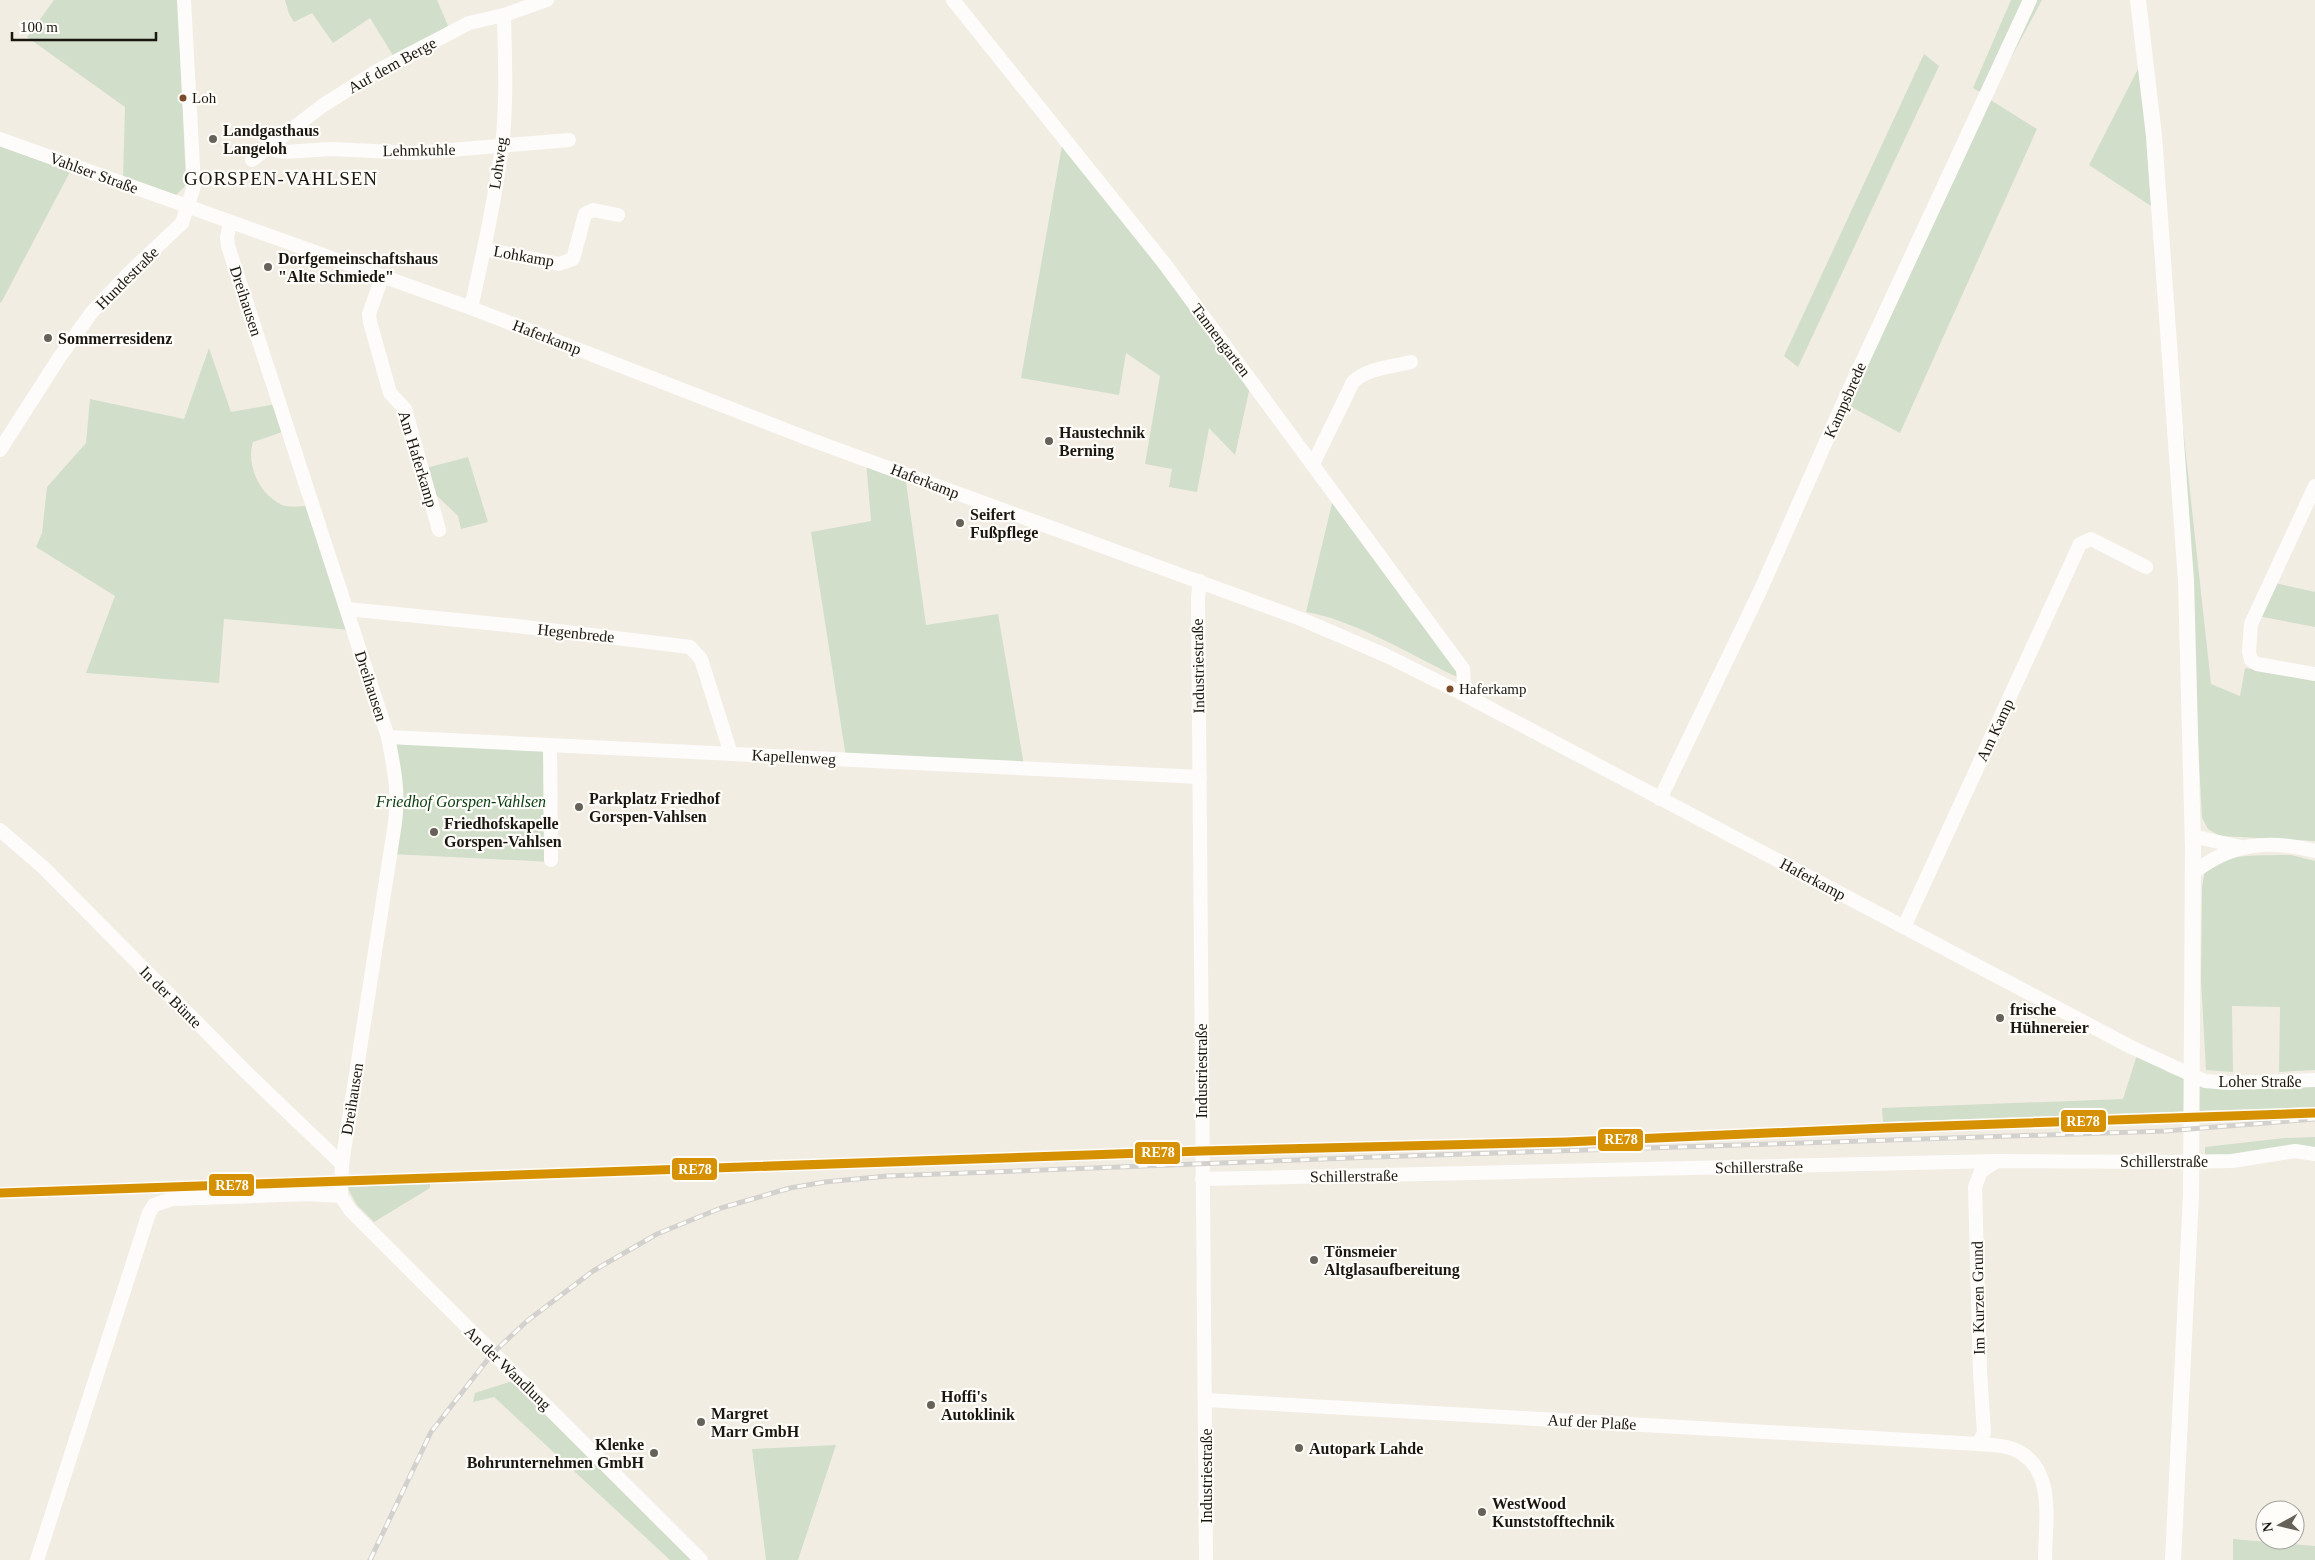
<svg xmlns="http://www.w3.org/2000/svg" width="2315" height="1560" font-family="'Times New Roman',serif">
<rect width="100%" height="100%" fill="#f2ede3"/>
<!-- green -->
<g fill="#d1deca">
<path d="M54 0H178L186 185 176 195 123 180 125 107 27 37Z"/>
<path d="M285 0H437L449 28 394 57 370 18 333 43 312 13 294 22 289 14Z"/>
<path d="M2011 0H2028L1985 95 1973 88Z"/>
<path d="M2036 0H2042L1989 99 2037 129 1900 433 1844 403Z"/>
<path d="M1924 54 1939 66 1798 367 1784 356Z"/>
<path d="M2141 63 2151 206 2089 165Z"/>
<path d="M1063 140 1251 382 1235 455 1209 428 1197 492 1169 487 1172 469 1145 464 1160 376 1126 353 1119 395 1021 378Z"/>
<path d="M0 144 71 170 1 303 0 302Z"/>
<path d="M209 348 231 412 276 404 285 431 253 442C246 465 259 494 282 505 289 508 301 506 309 506L350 630 224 619 219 683 86 673 115 596 36 547 42 533 47 487 86 443 90 399 184 419Z"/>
<path d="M2180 400 2211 684 2240 696 2245 668 2315 679V841L2220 836 2208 829 2202 818Z"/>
<path d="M468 457 488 522 461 529 458 516 433 492 426 468Z"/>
<path d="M866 460 905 475 926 625 998 614 1024 765 846 757 811 532 871 521Z"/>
<path d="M1334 495 1458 666 1457 677C1413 656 1352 619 1306 612Z"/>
<path d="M2275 583 2315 592V627L2258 616Z"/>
<path d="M391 741 550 748 551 862 392 854Z"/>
<path d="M2291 855 2315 861V1070L2279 1072 2280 1007 2232 1006 2233 1072 2206 1070 2201 980 2202 888 2205 870C2228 852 2263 856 2291 855Z"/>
<path d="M2137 1055 2172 1074 2208 1085H2315V1107L1883 1122 1882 1108 2123 1099Z"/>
<path d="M2315 1137V1150L2205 1158V1147L2284 1138Z"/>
<path d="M430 1184V1188L374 1222 357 1205 347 1187Z"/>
<path d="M512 1381 691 1560H670L494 1397 473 1402 475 1393Z"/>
<path d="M836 1445 798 1560H766L752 1449Z"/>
<path d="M2233 1539 2315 1546V1560H2233Z"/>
</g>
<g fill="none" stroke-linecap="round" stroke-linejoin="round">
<!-- minor -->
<g stroke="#fdfcfb" stroke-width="14">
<path d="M953 0 1164 263 1463 669 1464 683 1461 693"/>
<path d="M0 139 471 308 809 439 1301 619 1385 655 1461 693 2131 1047 2205 1081 2229 1083 2315 1080"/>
<path d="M272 145 275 150 284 152 331 149 414 153 569 140"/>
<path d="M252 160 322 106 377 71 469 23 504 15 547 0"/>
<path d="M230 223 227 238 228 246 388 737C394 768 399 791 395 823L342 1164 341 1196 350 1210 701 1560"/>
<path d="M484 249 559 264 573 259 585 214 593 210 618 215"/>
<path d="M382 277 369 314 370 322 390 393 405 409 439 530"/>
<path d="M471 308C483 254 495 200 502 146 507 103 505 58 504 15"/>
<path d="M0 450 59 358 92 312 129 273 182 223 194 186 184 0"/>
<path d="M1313 464 1353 382C1368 368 1391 367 1411 362"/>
<path d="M2315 486 2251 624 2249 652 2251 660 2257 664 2315 674"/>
<path d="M1200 581 1198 597 1206 1560"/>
<path d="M347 609 517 626 690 647 701 659 731 754"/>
<path d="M388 737 1200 777"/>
<path d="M550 746 551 860"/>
<path d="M1660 799 1761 589 1843 403 2030 0"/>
<path d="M0 830 44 868 247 1073 342 1164"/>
<path d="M2192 836 2241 847"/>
<path d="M2193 873C2231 843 2268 839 2315 851"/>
<path d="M1904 927 2080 544 2091 539 2146 567"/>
<path d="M1202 1179 1997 1161 2171 1162 2232 1161 2295 1151 2315 1154"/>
<path d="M1206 1400 1978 1444C1989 1445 2003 1445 2013 1449 2057 1466 2045 1522 2045 1560"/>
<path d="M1978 1444 1984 1433 1980 1371 1975 1187 1981 1171 1997 1161"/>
<path d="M37 1560 149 1213 154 1205 172 1199 308 1194 341 1196"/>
</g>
<!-- major -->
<path stroke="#fdfcfb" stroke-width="16" d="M2138 0 2154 136 2186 581 2193 847 2191 1195 2173 1560"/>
<defs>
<path id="rail" d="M370 1560 431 1432 492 1354 527 1321 593 1271 657 1234 721 1208 790 1188 825 1182 887 1176 1375 1157 2165 1131 2315 1119"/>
</defs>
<!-- rail casing -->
<use href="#rail" stroke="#d3d1ce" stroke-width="5"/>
<!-- rail -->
<use href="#rail" stroke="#fffdf9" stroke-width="3" stroke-dasharray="9" stroke-linecap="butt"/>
<defs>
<path id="rail-1" d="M0 1193 1202 1151 1566 1142 1885 1128 2315 1113"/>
</defs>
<!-- rail-1 casing -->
<use href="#rail-1" stroke="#fffdf9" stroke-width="12"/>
<!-- rail-1 -->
<use href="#rail-1" stroke="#d69103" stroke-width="9"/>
</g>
<!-- markers -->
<g fill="#7a4b2a" stroke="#fffdf9" stroke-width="2">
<circle cx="183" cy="98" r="4.5"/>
<circle cx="1450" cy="689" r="4.5"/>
</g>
<g fill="#66625a" stroke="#fffdf9" stroke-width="2">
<circle cx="213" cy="139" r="5"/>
<circle cx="268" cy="267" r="5"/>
<circle cx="48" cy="338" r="5"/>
<circle cx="1049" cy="441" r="5"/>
<circle cx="960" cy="523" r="5"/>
<circle cx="579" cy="807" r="5"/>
<circle cx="434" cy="832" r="5"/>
<circle cx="2000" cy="1018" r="5"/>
<circle cx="1314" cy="1260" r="5"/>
<circle cx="931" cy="1405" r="5"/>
<circle cx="701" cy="1422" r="5"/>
<circle cx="1299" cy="1448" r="5"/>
<circle cx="654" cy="1453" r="5"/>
<circle cx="1482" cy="1512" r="5"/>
</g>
<g text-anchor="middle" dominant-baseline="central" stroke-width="4.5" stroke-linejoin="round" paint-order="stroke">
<!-- bus labels -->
<g font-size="15" fill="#1a1711" stroke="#fffdf9" text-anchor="start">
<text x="192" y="98">Loh</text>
<text x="1459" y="689">Haferkamp</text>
</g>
<!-- street labels -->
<g font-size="16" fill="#1a1711" stroke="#fffdf9">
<text transform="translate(392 65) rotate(-29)">Auf dem Berge</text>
<text transform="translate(419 150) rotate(-1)">Lehmkuhle</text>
<text transform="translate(498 163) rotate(-82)">Lohweg</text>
<text transform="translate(94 173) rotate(20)">Vahlser Straße</text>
<text transform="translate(524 256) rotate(10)">Lohkamp</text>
<text transform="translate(127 278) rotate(-45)">Hundestraße</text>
<text transform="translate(246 301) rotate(72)">Dreihausen</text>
<text transform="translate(547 337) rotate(21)">Haferkamp</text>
<text transform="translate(1221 340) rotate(53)">Tannengarten</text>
<text transform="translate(1845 400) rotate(-66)">Kampsbrede</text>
<text transform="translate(418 459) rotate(73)">Am Haferkamp</text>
<text transform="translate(925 481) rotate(21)">Haferkamp</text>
<text transform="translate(576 633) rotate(6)">Hegenbrede</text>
<text transform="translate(1198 666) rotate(-91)">Industriestraße</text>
<text transform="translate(371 686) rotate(72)">Dreihausen</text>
<text transform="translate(1995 730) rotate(-65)">Am Kamp</text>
<text transform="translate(794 757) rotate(3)">Kapellenweg</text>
<text transform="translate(1813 879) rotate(28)">Haferkamp</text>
<text transform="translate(171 997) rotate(45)">In der Bünte</text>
<text transform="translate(1201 1071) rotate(-90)">Industriestraße</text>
<text x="2260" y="1081">Loher Straße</text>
<text transform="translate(352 1099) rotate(-81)">Dreihausen</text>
<text x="2164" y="1161">Schillerstraße</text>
<text transform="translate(1759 1167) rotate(-1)">Schillerstraße</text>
<text transform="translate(1354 1176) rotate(-1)">Schillerstraße</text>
<text transform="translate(1978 1298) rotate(-91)">Im Kurzen Grund</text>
<text transform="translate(508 1368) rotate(44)">An der Wandlung</text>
<text transform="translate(1592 1422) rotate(3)">Auf der Plaße</text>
<text transform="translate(1206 1476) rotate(-90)">Industriestraße</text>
</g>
<!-- poi labels -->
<g font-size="16" font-weight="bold" fill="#1a1711" stroke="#fffdf9" text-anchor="start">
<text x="223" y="130">Landgasthaus<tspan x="223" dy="18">Langeloh</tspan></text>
<text x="278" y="258">Dorfgemeinschaftshaus<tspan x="278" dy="18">"Alte Schmiede"</tspan></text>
<text x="58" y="338">Sommerresidenz</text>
<text x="1059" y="432">Haustechnik<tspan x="1059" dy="18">Berning</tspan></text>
<text x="970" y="514">Seifert<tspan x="970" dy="18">Fußpflege</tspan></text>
<text x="589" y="798">Parkplatz Friedhof<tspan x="589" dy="18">Gorspen-Vahlsen</tspan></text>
<text x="444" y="823">Friedhofskapelle<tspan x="444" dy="18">Gorspen-Vahlsen</tspan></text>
<text x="2010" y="1009">frische<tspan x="2010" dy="18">Hühnereier</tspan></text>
<text x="1324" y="1251">Tönsmeier<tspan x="1324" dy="18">Altglasaufbereitung</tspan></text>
<text x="941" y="1396">Hoffi's<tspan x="941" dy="18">Autoklinik</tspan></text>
<text x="711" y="1413">Margret<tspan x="711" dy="18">Marr GmbH</tspan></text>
<text x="644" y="1444" text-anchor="end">Klenke<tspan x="644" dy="18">Bohrunternehmen GmbH</tspan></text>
<text x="1309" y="1448">Autopark Lahde</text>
<text x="1492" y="1503">WestWood<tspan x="1492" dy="18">Kunststofftechnik</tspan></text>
</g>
<!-- park labels -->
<g font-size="16" font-style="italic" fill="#063a0f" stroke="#fffdf9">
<text x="461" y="801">Friedhof Gorspen-Vahlsen</text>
</g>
<!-- quarter labels -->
<g font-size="19" letter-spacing="1" fill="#1a1711" stroke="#fffdf9">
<text x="281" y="178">GORSPEN-VAHLSEN</text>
</g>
</g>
<g stroke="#fffdf9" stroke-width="2">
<rect x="2060" y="1109" width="47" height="24" rx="5" fill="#d69103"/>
<rect x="1597" y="1128" width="47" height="24" rx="5" fill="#d69103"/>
<rect x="1134" y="1141" width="47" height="24" rx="5" fill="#d69103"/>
<rect x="671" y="1157" width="47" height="24" rx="5" fill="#d69103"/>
<rect x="208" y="1173" width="47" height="24" rx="5" fill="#d69103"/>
</g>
<g font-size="14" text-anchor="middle" font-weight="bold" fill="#fff">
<text x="2083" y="1126">RE78</text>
<text x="1621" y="1144">RE78</text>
<text x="1158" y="1157">RE78</text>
<text x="695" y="1174">RE78</text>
<text x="232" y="1190">RE78</text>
</g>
<!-- north arrow -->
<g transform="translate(2280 1525) rotate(262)"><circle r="24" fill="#fffdf9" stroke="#a3a19c"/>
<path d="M0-4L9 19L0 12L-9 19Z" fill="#66625a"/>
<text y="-8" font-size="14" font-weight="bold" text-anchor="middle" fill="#1a1711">N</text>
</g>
<!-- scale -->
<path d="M12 32v8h144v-8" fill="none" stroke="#1a1711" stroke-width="2.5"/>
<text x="20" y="32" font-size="15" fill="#1a1711" stroke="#fffdf9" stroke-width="4" paint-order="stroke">100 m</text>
</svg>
